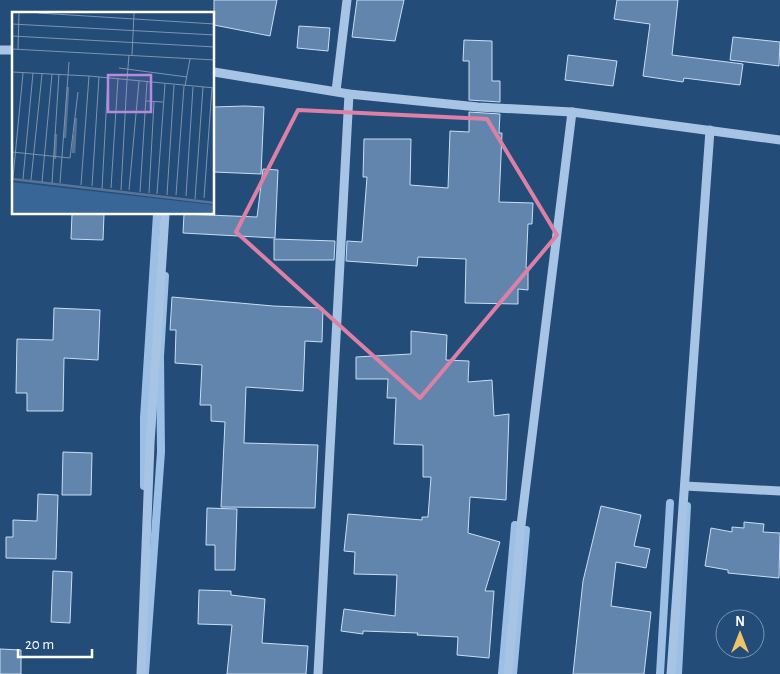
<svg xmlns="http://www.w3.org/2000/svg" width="780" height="674" font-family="'Alegreya Sans',sans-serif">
<rect width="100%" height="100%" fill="#244c79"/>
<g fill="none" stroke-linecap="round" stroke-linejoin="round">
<!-- stream -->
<g stroke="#9bbfe5" stroke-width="8">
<path d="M144 486V418L157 214"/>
<path d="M145 673 161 452 160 356 165 276"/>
<path d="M502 674 515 525"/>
<path d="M513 674 526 530"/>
<path d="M660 674 670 503"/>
<path d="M678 674 687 506"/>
</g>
</g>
<!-- building -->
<g fill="#6185ad" stroke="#c9def3">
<path d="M214 0H277L270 36 214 25Z"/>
<path d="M357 0H404L395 41 352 37Z"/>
<path d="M617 0H678L672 55 743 64 740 85 684 78 683 82 643 76 650 24 614 19Z"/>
<path d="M299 26 330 28 328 51 297 48Z"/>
<path d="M733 37 780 42 779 66 730 60Z"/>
<path d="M464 40 492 41V81H500V102L469 100V61H463Z"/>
<path d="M568 55 617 61 613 86 565 80Z"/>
<path d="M245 106 264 107 261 174 214 172V107Z"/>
<path d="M469 112 500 114 499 133H502L499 202 533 203 532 224H528L526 268H528V290L518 289V304L465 303 466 259 418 257 417 266 346 261 347 241 362 242 367 177H363L364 139H411L410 185 448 188 450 131 469 132Z"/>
<path d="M263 169 278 170 275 238 183 233 184 214 257 217Z"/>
<path d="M72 214H104L103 240 71 239Z"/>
<path d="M274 239 335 241 334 260H274Z"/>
<path d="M172 297 273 306 323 308 322 342 305 341 303 391 246 387 244 443 318 445 315 508 221 507 225 422 211 421V405H200L202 365 175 363 176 330H170Z"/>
<path d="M54 308 100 310 98 360 64 358 63 411H27V393H16L17 339 53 340Z"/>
<path d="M411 331 447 335 446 360 469 361 468 382 492 380 494 416 509 414 506 500 470 497 468 533 500 542 485 591H494L489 658 457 655 458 637 417 635 418 633 363 631V634L341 631 344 609 395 616 397 575 354 574 355 552 344 551 348 514 422 520V517H428L431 477H423V445L394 444 396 398H387L388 379H356V357L411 354Z"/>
<path d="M63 452 92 453 91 495H62Z"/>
<path d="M38 494 58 495 56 559 6 558V537H13V520L37 521Z"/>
<path d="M601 506 641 515 634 546 650 549 646 568 616 562 611 606 651 612 644 674H573L583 581Z"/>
<path d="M207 508 237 509 235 570H215V545H206Z"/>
<path d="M744 522 764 524 763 532 780 533 779 578 728 573V570L705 566 711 528 732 532V527L744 528Z"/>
<path d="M53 571 72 572 70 623 51 622Z"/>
<path d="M199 590 231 591V595L265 599 262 643 308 646 306 674H227L232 625 198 624Z"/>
<path d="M0 649 21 650V674H0Z"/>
</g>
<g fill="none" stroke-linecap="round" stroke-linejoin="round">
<!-- minor -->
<g stroke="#a7c4e4" stroke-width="9">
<path d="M0 50H14"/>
<path d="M214 72 349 94 478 107 572 112 780 140"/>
<path d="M336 91 347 0"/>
<path d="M685 486 780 491"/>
<path d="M141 674 150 444 165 214"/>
<path d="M318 674 349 94"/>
<path d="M508 674 521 525 572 112"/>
<path d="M671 674 710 130"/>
</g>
</g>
<!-- marked area -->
<path fill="none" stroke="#dd80a5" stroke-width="4" stroke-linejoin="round" d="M298 110 487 119 557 235 420 398 236 232Z"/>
<!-- overview -->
<g transform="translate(12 12)">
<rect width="202" height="202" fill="#244c79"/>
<path d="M0 170 202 193V202H0Z" fill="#386697"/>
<path fill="none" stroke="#577496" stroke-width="2.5" d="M53 126 56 75M61 141 62 123M62 141 64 106M43 147 44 122M0 167 203 191"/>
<path fill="none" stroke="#7c94af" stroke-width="1" d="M26 1 203 12M0 12 203 23M0 24 203 35M0 37 203 48M6 37 7 1M120 43 122 1M107 56 175 65M0 60 77 64 203 76M115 68 117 43M173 74 178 47M134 89 151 90M0 140 58 146 66 80M1 166 11 61M11 167 21 61M19 168 30 62M30 170 40 62M40 171 47 62M48 171 57 50M69 173 77 64M80 174 87 65M99 176 106 66M90 177 96 66M109 178 115 68M117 178 127 69M128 180 135 70M137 181 142 90M145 182 153 72M155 183 162 73M164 183 172 74M174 184 181 75M192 186 200 76M183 187 191 75"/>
<path fill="#b68bdc" fill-opacity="0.15" stroke="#b68bdc" stroke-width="2.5" d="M96 63H139V100H96Z"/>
<rect width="202" height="202" fill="none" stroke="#fff" stroke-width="2.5"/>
</g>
<!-- north arrow -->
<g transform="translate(740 634)"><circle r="24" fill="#244c79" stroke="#7c94af"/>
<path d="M0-4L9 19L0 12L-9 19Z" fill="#eec46b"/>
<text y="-8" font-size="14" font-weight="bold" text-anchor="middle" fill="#ffffff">N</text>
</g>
<!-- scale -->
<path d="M18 649v8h74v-8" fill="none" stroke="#ffffff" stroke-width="2.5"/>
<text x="25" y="649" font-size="15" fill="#ffffff" stroke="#244c79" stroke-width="4" paint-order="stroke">20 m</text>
</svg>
